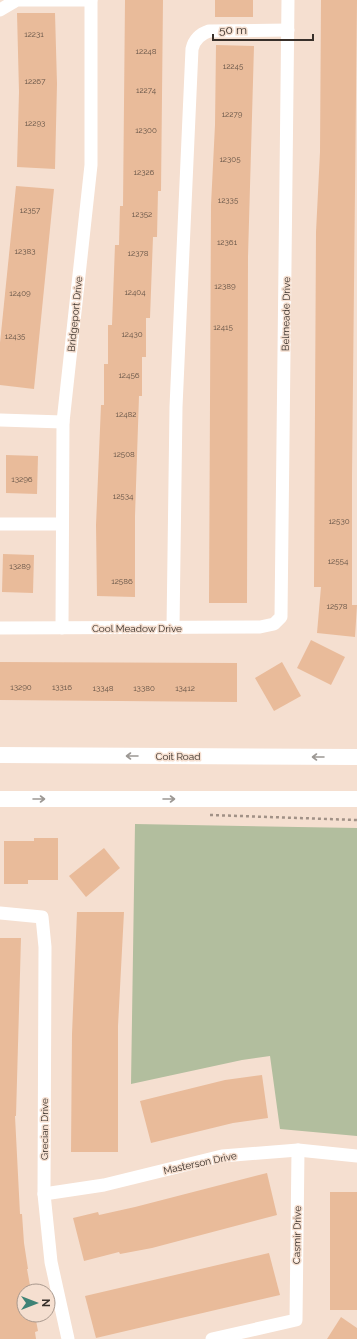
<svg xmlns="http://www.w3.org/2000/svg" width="357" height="1339" font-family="Raleway,sans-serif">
<rect width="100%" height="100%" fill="#f5dfd0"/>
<!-- green -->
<path fill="#b2be9e" d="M135 824 357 828V1136L280 1129 270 1056 242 1060 131 1084Z"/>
<!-- building -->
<g fill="#e9bb9a">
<path d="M125 0H163L161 191H158L157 237H153L150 318H146V357H142V396H139L135 516V597L97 596 96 525 101 405H104V364H108V325H112L115 245H119L120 206H123Z"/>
<rect x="215" y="0" width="38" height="17"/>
<path d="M321 0H357L352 477V605H357L355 637 317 633 321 587H314L316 232 320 152Z"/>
<path d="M17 13H55L57 84 55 169 17 167 19 92Z"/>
<path d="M216 45 254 46 248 257 247 603H209L211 205 215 125Z"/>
<path d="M16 186 54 189 34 389 0 385V343Z"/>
<path d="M6 455 38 456 37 494 6 493Z"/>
<path d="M3 554 34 555 33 593 2 592Z"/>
<path d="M311 640 345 657 331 685 297 668Z"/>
<path d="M0 662 237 663V702L0 700Z"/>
<path d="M282 662 301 696 274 711 255 678Z"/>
<path d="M34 838H58V880H28V884H4V841H34Z"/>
<path d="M104 848 120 868 86 897 69 876Z"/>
<path d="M77 912H124L118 1026V1152H71L72 1034Z"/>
<path d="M0 938H21L16 1116H15L20 1214H22L24 1243 28 1269H27L31 1291H24V1315H35L38 1331 35 1332 36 1339H0Z"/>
<path d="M262 1075 268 1118 233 1123 151 1143 140 1101 225 1080Z"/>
<path d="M267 1173 277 1215 152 1248 120 1254 119 1252 84 1261 73 1218 98 1212 99 1215 135 1207Z"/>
<rect x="330" y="1192" width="27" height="118"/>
<path d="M269 1253 280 1295 96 1338 85 1296Z"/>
<path d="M341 1317 357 1328V1339H327Z"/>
</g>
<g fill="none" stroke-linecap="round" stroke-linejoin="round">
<!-- path -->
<path stroke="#a19186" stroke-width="2.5" stroke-dasharray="3 3" stroke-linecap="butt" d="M210 815 357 820"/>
<!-- minor -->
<g stroke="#fff" stroke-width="13">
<path d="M0 10 17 0H91"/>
<path d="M0 420 63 422"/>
<path d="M0 524H62"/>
<path d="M0 628 260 627 274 624 281 617 288 0"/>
<path d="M62 628 63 422 91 165V0"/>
<path d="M173 628 176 407 192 49C194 40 200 34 209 31L288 30"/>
<path d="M0 913 42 917 45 947 44 1194 51 1262 68 1339"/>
<path d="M44 1194 104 1185 222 1156 298 1150 357 1156"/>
<path d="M212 1339 296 1320 298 1150"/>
</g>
<!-- major -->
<g stroke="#fff" stroke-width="16">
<path d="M0 755 357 757"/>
<path d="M0 799H357"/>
</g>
</g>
<!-- one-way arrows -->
<defs><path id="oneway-shaft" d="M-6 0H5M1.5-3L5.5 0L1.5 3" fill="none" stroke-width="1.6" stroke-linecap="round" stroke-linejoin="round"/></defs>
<g stroke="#9c9894">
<use href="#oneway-shaft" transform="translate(132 756) rotate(-180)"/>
<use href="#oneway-shaft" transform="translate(318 757) rotate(-180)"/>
<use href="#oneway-shaft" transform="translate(39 799)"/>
<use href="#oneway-shaft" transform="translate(169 799)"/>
</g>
<g text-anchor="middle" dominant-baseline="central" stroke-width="3" stroke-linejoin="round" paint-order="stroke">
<!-- number labels -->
<g font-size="8" fill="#645346">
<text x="34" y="34">12231</text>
<text x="146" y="51">12248</text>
<text x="233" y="66">12245</text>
<text x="35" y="81">12267</text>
<text x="146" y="90">12274</text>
<text x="232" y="114">12279</text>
<text x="35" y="123">12293</text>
<text x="146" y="130">12300</text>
<text x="230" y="159">12305</text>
<text x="144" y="172">12326</text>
<text x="228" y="200">12335</text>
<text x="30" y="210">12357</text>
<text x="142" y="214">12352</text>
<text x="227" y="242">12361</text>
<text x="25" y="251">12383</text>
<text x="138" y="253">12378</text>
<text x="225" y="286">12389</text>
<text x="135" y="292">12404</text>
<text x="20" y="293">12409</text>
<text x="223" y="327">12415</text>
<text x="132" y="334">12430</text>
<text x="15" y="336">12435</text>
<text x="129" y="375">12456</text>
<text x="126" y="414">12482</text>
<text x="124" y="454">12508</text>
<text x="22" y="479">13296</text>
<text x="123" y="496">12534</text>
<text x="339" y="521">12530</text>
<text x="338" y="561">12554</text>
<text x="20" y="566">13289</text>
<text x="122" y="581">12586</text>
<text x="337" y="606">12578</text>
<text x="21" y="687">13290</text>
<text x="62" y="687">13316</text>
<text x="103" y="688">13348</text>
<text x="144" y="688">13380</text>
<text x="185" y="688">13412</text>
</g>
<!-- street labels -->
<g font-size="10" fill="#38302a" stroke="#f5dfd0">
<text transform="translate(75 314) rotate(-84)">Bridgeport Drive</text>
<text transform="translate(286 314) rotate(-89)">Belmeade Drive</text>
<text x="137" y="628">Cool Meadow Drive</text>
<text x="178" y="756">Coit Road</text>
<text transform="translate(44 1129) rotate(-90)">Grecian Drive</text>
<text transform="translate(200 1163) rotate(-12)">Masterson Drive</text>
<text transform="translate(297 1235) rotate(-89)">Casmir Drive</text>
</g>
</g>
<!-- north arrow -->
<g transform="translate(36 1303) rotate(90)"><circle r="19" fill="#f5dfd0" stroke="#a9998e"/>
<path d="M0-3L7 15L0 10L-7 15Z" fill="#3f8376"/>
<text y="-6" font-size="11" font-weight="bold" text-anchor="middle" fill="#38302a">N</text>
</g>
<!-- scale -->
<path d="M213 34v6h100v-6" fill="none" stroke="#38302a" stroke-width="2"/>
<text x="219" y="34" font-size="12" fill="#38302a" stroke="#f5dfd0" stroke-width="3" paint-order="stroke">50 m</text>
</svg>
